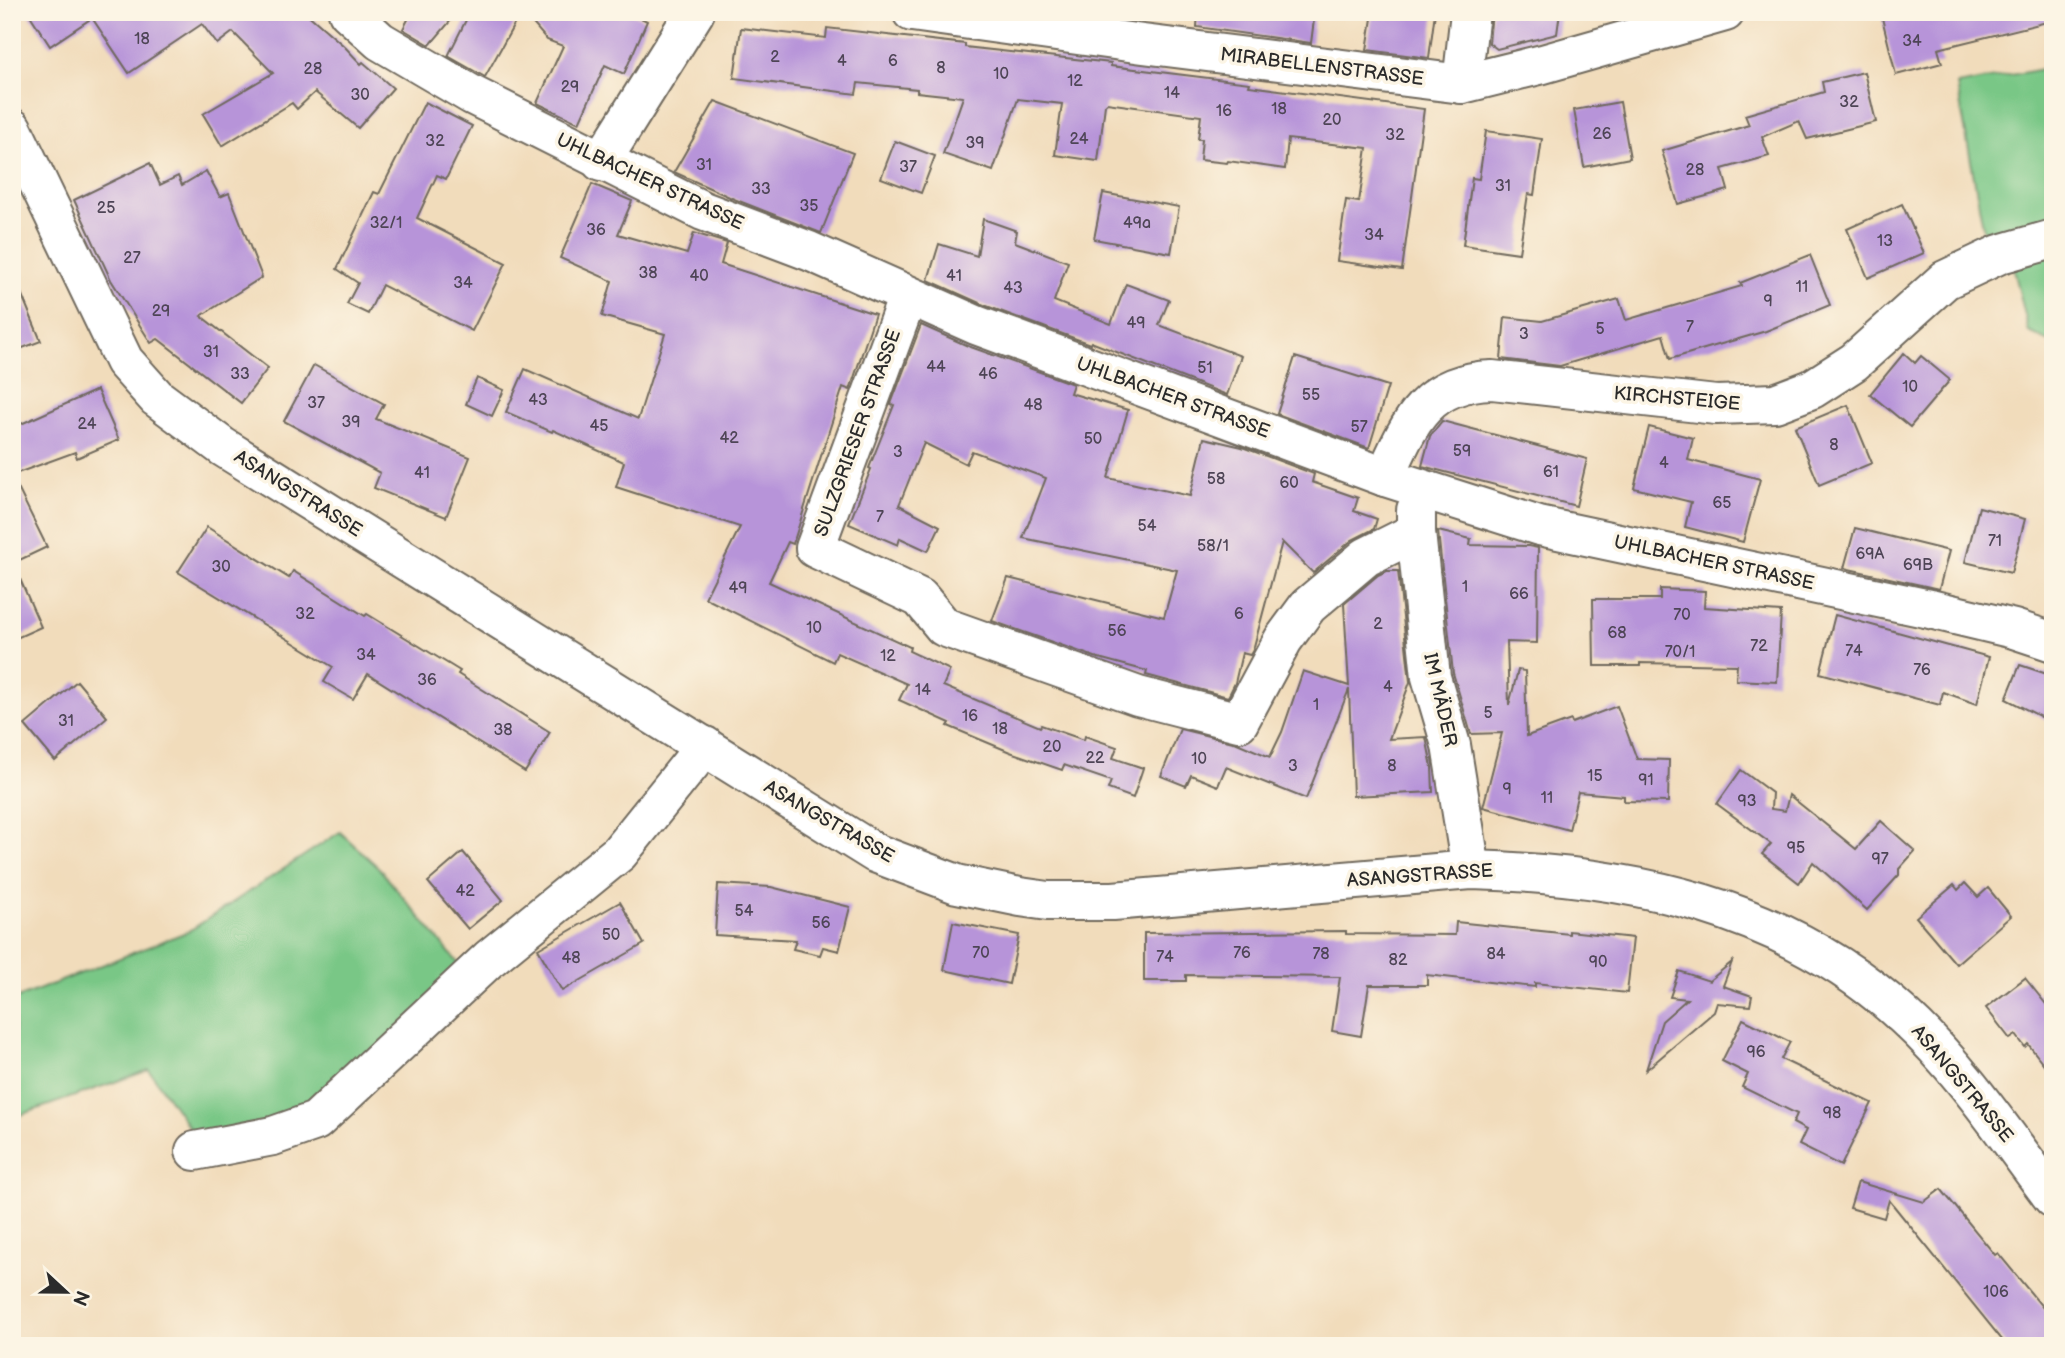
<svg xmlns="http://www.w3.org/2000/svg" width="2065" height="1358" font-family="'Balsamiq Sans',sans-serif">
<rect width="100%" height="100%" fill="#fcf5e5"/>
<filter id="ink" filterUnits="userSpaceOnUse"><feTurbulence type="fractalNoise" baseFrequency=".0143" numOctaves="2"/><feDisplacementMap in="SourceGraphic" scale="14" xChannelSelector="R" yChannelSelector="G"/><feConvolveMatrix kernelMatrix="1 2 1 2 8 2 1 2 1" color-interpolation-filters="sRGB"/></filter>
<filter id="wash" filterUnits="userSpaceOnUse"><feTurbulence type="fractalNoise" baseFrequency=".00686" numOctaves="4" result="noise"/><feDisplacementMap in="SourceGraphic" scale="28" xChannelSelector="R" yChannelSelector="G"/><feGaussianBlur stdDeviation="1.57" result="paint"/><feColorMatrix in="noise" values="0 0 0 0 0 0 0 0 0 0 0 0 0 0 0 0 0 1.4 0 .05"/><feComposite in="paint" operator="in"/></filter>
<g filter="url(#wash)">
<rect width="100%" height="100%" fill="#f1dcbb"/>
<!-- green -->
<g fill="#79c786" stroke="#527958" stroke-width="2">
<path d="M2053 67V227L1986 243 1957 85Z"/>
<path d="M2053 254V343L2029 332 2012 261Z"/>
<path d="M340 832 378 867 464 970 313 1114 200 1143 149 1070 12 1118 15 999 189 931Z"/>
</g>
<g id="blocks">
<!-- building -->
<g fill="#b794d9">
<path d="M28 12H305L344 46 361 64 363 62 393 88 358 128 315 92 297 109 292 103 222 146 203 114 273 73 233 32 217 44 202 24 129 73 92 18 50 46Z"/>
<path d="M412 12H458L430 45 403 29Z"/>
<path d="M470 12H521L485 77 448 56Z"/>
<path d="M523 12H629L647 21 624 74 605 65 579 123 537 103 563 46 547 40Z"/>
<path d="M1198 12H1315L1311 43 1197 27Z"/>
<path d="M1373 12H1435L1429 58 1367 50Z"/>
<path d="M1492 12H1560L1557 34 1497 49 1489 43Z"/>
<path d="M1904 12H2050L2051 21 1938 49 1942 63 1896 75 1882 18Z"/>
<path d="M741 28 826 38 827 28 965 44V47L1111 63V66L1250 83 1249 86 1424 109 1402 270 1337 261 1346 200 1359 202 1367 148 1288 139 1285 169 1228 161 1227 163 1200 160 1202 139H1198L1201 116 1107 103 1105 105 1098 161 1055 155 1062 104 1018 99 993 171 943 154 963 97 917 92V89L858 83 856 94 734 78Z"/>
<path d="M1864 72 1876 122 1807 139 1799 121 1762 137 1769 156 1722 169 1728 190 1678 204 1662 151 1749 125 1745 115 1824 92 1822 82Z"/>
<path d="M715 101 853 153 821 233 734 199 674 172Z"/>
<path d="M425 102 472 126 446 179 437 175 417 218 506 263 472 331 382 285 368 314 347 304 358 283 337 269 374 192 379 194Z"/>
<path d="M1620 102 1630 158 1584 167 1574 110Z"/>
<path d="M1486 131 1542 139 1534 195 1528 194 1519 253 1463 245 1472 178 1479 179Z"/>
<path d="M895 141 935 156 921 193 881 178Z"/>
<path d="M150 163 160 185 178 176 182 185 206 171 220 197 229 193 262 277 201 316 268 368 241 403 158 339 151 343 111 280 74 200Z"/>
<path d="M592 184 632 201 618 234 687 254 694 233 717 240 727 243 721 264 875 314 850 390 843 387 793 544 788 542 769 582 910 647 909 651 950 670 943 686 1040 727 1041 725 1084 740 1085 736 1117 747 1113 758 1143 768 1133 798 1108 789 1111 781 1064 765 1062 770 1010 752 948 726 950 723 899 700 907 684 837 653 833 662 705 598 740 527 616 487 624 462 553 430 552 432 506 412 525 369 638 419 665 334 602 316 612 281 560 258Z"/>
<path d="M1103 193 1179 207 1171 253 1094 239Z"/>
<path d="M1902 204 1924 253 1868 278 1847 229Z"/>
<path d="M983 219 1017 231 1015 242 1068 262 1054 301 1111 324 1126 284 1169 300 1159 325 1241 356 1227 395 1091 342 1090 344 984 305 928 280 939 244 977 256Z"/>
<path d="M1810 255 1830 305 1766 331 1670 359 1663 335 1560 366 1501 359 1505 317 1542 321 1619 299 1626 320 1742 286 1740 283Z"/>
<path d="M12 271 41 341 12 352Z"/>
<path d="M921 325 968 346 1073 384 1070 393 1128 410 1108 478 1190 496 1204 438 1242 447 1314 474 1312 482 1358 498 1354 511 1377 519 1374 529 1352 540 1313 573 1282 542 1253 650 1250 655 1242 653 1235 683 1228 697 1146 675 1147 671 1095 657 992 621 1008 578 1164 617 1177 570 1023 538 1046 478 972 451 966 464 924 443 899 505 940 526 928 551 900 538 898 545 849 524 871 469 869 468 894 405 891 404Z"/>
<path d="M1904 353 1915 363 1921 356 1950 380 1910 427 1870 394Z"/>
<path d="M1295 357 1388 386 1369 448 1277 414Z"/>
<path d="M314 365 384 404 376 419 470 457 446 517 374 488 380 473 284 421Z"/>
<path d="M477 378 504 390 492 416 466 404Z"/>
<path d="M97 390 119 440 77 458 75 452 12 475V428Z"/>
<path d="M1848 405 1872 463 1819 485 1795 427Z"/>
<path d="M1442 421 1587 459 1576 506 1422 466 1430 436Z"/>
<path d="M1649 427 1693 438 1688 460 1760 479 1743 542 1685 527 1691 502 1634 488Z"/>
<path d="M12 476 47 547 13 563 41 627 12 640Z"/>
<path d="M1979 507 2025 519 2011 573 1965 562Z"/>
<path d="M207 527 289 578 293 571 365 616 367 614 460 671 458 674 550 732 525 772 368 674 353 699 324 682 333 667 178 572Z"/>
<path d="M1855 528 1949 551 1939 589 1844 568Z"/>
<path d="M1438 531 1471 539 1470 545 1528 546 1538 548 1537 643 1507 642 1509 705 1518 670 1525 671 1527 736 1571 720 1572 723 1617 706 1637 759 1669 760 1668 802 1624 801V796L1578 792 1569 830 1483 807 1502 733 1471 734 1453 673Z"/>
<path d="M1387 571H1398L1410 682 1389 739 1426 737 1432 767 1433 792 1353 796 1349 689 1306 799 1226 767 1218 786 1191 775 1186 786 1161 776 1180 729 1237 743 1270 757 1282 732 1303 671 1349 686 1344 604 1378 575Z"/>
<path d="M1660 589 1705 591 1704 607 1781 612 1777 682 1736 680 1737 665 1640 663V666H1594L1593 599H1660Z"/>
<path d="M1835 615 1989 657 1977 704 1943 692 1940 705 1820 673Z"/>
<path d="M2020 665 2053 676V723L2006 699Z"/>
<path d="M77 681 107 717 55 761 25 725Z"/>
<path d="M1741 770 1772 793 1771 809 1785 811 1789 795 1856 849 1881 821 1915 851 1899 869V875L1867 910 1813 862 1799 883 1762 854 1771 844 1717 804Z"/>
<path d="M463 852 503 900 468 929 428 882Z"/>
<path d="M1965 883 1978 897 1988 888 2011 916 1956 964 1916 917 1954 885 1958 890Z"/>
<path d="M718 884 771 887 850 907 839 951 823 947 820 955 793 949 796 940 715 935Z"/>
<path d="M620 902 644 944 562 991 538 949Z"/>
<path d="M953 922 1019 935 1009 984 944 970Z"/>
<path d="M1456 922 1569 934V931L1633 938 1627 993 1535 983V987L1427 975V985H1369L1361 1036 1332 1031 1340 977 1186 975V981H1144V933L1346 931V934L1455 935Z"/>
<path d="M1732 962 1723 986 1752 996 1750 1006 1717 1003 1714 1012 1646 1070 1662 1021 1687 999 1670 997 1679 971 1709 981Z"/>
<path d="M2025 978 2053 1013V1076L2028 1044 2025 1047 2016 1035 2010 1039 1986 1008Z"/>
<path d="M1743 1019 1790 1042 1781 1059 1872 1103 1841 1166 1799 1145 1806 1130 1793 1123 1797 1114 1742 1087 1748 1074 1722 1061Z"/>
<path d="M1858 1182 1924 1202 1941 1189 1995 1255 1998 1253 2053 1320V1346H2007L1889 1200 1884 1218 1850 1208Z"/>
</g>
</g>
</g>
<g filter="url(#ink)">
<use href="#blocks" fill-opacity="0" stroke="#70695d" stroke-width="2"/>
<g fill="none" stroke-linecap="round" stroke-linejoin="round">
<defs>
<g id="minor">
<path d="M348 12 380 41 472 95 703 211 809 251 976 325 1385 477 1539 526 1930 609 2014 629 2053 642"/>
<path d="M912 12 1143 44 1462 84 1543 64 1725 12"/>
<path d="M1462 84 1470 12"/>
<path d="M12 128 124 361 157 398 223 447 875 853 957 884 1020 897 1048 901H1113L1471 870C1630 874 1785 906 1905 1017 1962 1069 2006 1136 2053 1198"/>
<path d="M601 162 695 12"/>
<path d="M908 296 815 548 920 598 944 627 1138 696 1239 722 1283 640 1308 606 1366 557 1416 532"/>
<path d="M1385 477C1409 424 1425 382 1492 380L1716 405 1775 403 1812 389 1854 362 1945 280 2000 254 2053 239"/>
<path d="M1416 510V532L1431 677 1451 745 1471 870"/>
<path d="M195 1151 273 1136 316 1121 489 959 619 853 705 746"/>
</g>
</defs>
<!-- minor casing -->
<use href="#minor" stroke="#70695d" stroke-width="42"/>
<!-- minor -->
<use href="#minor" stroke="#fff" stroke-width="38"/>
</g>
</g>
<g text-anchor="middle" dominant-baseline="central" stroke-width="7" stroke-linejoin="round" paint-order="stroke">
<!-- number labels -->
<g font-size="16" fill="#4e4556">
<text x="142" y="39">18</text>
<text x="1912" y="41">34</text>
<text x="775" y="57">2</text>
<text x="842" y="61">4</text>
<text x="893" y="61">6</text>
<text x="941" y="68">8</text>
<text x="313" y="69">28</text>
<text x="1001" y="74">10</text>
<text x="1075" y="81">12</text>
<text x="570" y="87">29</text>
<text x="1172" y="93">14</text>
<text x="360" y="95">30</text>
<text x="1849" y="102">32</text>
<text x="1279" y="109">18</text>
<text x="1224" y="111">16</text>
<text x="1332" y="120">20</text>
<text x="1602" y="134">26</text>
<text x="1395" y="135">32</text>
<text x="1079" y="139">24</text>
<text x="435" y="141">32</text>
<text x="975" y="143">39</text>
<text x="704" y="165">31</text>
<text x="908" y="167">37</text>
<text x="1695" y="170">28</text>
<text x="1503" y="186">31</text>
<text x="761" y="189">33</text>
<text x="809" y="206">35</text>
<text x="106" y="208">25</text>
<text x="386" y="223">32/1</text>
<text x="1137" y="223">49a</text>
<text x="596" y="230">36</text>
<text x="1374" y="235">34</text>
<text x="1885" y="241">13</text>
<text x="132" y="258">27</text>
<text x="648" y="273">38</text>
<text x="699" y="276">40</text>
<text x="954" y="276">41</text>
<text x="463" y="283">34</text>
<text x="1802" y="287">11</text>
<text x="1013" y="288">43</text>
<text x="1768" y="301">9</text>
<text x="161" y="311">29</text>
<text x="1136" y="323">49</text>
<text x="1690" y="327">7</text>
<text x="1600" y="329">5</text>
<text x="1524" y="334">3</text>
<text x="211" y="352">31</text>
<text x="936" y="367">44</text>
<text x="1205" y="368">51</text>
<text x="240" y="374">33</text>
<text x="988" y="374">46</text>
<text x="1910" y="387">10</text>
<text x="1311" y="395">55</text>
<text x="538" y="400">43</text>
<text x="316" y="403">37</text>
<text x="1033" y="405">48</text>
<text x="351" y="422">39</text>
<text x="87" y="424">24</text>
<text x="599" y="426">45</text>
<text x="1359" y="427">57</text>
<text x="729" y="438">42</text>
<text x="1093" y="439">50</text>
<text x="1834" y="445">8</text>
<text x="1462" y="451">59</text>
<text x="898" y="452">3</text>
<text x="1664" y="463">4</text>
<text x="1551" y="472">61</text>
<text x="422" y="473">41</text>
<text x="1216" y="479">58</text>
<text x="1289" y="483">60</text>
<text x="1722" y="503">65</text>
<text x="880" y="517">7</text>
<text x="1147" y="526">54</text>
<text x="1995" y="541">71</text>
<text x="1213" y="546">58/1</text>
<text x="1870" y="554">69A</text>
<text x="1918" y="565">69B</text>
<text x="221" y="567">30</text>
<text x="1465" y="587">1</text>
<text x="738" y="588">49</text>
<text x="1519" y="594">66</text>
<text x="305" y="614">32</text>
<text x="1239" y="614">6</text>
<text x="1682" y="615">70</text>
<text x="1378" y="624">2</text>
<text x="814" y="628">10</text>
<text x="1117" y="631">56</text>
<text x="1617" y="633">68</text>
<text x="1759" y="646">72</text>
<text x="1854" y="651">74</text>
<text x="1680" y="652">70/1</text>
<text x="366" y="655">34</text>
<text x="888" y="656">12</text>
<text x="1922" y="670">76</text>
<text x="427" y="680">36</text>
<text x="1388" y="687">4</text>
<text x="923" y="690">14</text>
<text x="1316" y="705">1</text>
<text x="1488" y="713">5</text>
<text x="970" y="716">16</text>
<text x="66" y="721">31</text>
<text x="1000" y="729">18</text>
<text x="503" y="730">38</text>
<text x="1052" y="747">20</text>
<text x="1095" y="758">22</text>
<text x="1199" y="759">10</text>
<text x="1293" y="766">3</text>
<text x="1392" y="766">8</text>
<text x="1595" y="776">15</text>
<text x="1646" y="780">91</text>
<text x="1507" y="789">9</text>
<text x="1547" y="798">11</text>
<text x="1747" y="801">93</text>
<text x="1796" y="848">95</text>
<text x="1880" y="859">97</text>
<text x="465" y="891">42</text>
<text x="744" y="911">54</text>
<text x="821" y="923">56</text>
<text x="611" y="935">50</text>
<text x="981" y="953">70</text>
<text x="1242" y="953">76</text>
<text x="1321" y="954">78</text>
<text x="1496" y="954">84</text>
<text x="1165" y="957">74</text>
<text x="571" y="958">48</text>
<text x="1398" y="960">82</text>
<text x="1598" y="962">90</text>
<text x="1756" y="1052">96</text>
<text x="1832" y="1113">98</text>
<text x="1996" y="1292">106</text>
</g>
<!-- street labels -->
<g font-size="19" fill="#2b2b2b" stroke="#fcf5e5">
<text transform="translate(1322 67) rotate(7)">MIRABELLENSTRASSE</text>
<text transform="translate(650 182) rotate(25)">UHLBACHER STRASSE</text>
<text transform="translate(1173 398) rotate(20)">UHLBACHER STRASSE</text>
<text transform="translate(1677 399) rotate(5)">KIRCHSTEIGE</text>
<text transform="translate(858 433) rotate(-70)">SULZGRIESER STRASSE</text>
<text transform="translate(298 494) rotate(32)">ASANGSTRASSE</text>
<text transform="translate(1714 563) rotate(12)">UHLBACHER STRASSE</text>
<text transform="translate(1440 700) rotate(77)">IM MÄDER</text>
<text transform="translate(829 822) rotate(30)">ASANGSTRASSE</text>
<text transform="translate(1420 876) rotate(-4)">ASANGSTRASSE</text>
<text transform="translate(1962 1084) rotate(50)">ASANGSTRASSE</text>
</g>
</g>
<!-- margin -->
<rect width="2065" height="1358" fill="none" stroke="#fcf5e5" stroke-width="42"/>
<!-- north arrow -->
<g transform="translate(66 1292) rotate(112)" stroke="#fcf5e5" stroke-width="5" paint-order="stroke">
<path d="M0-5L12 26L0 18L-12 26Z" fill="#2b2b2b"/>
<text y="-10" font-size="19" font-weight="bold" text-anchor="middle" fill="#2b2b2b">N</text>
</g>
</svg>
